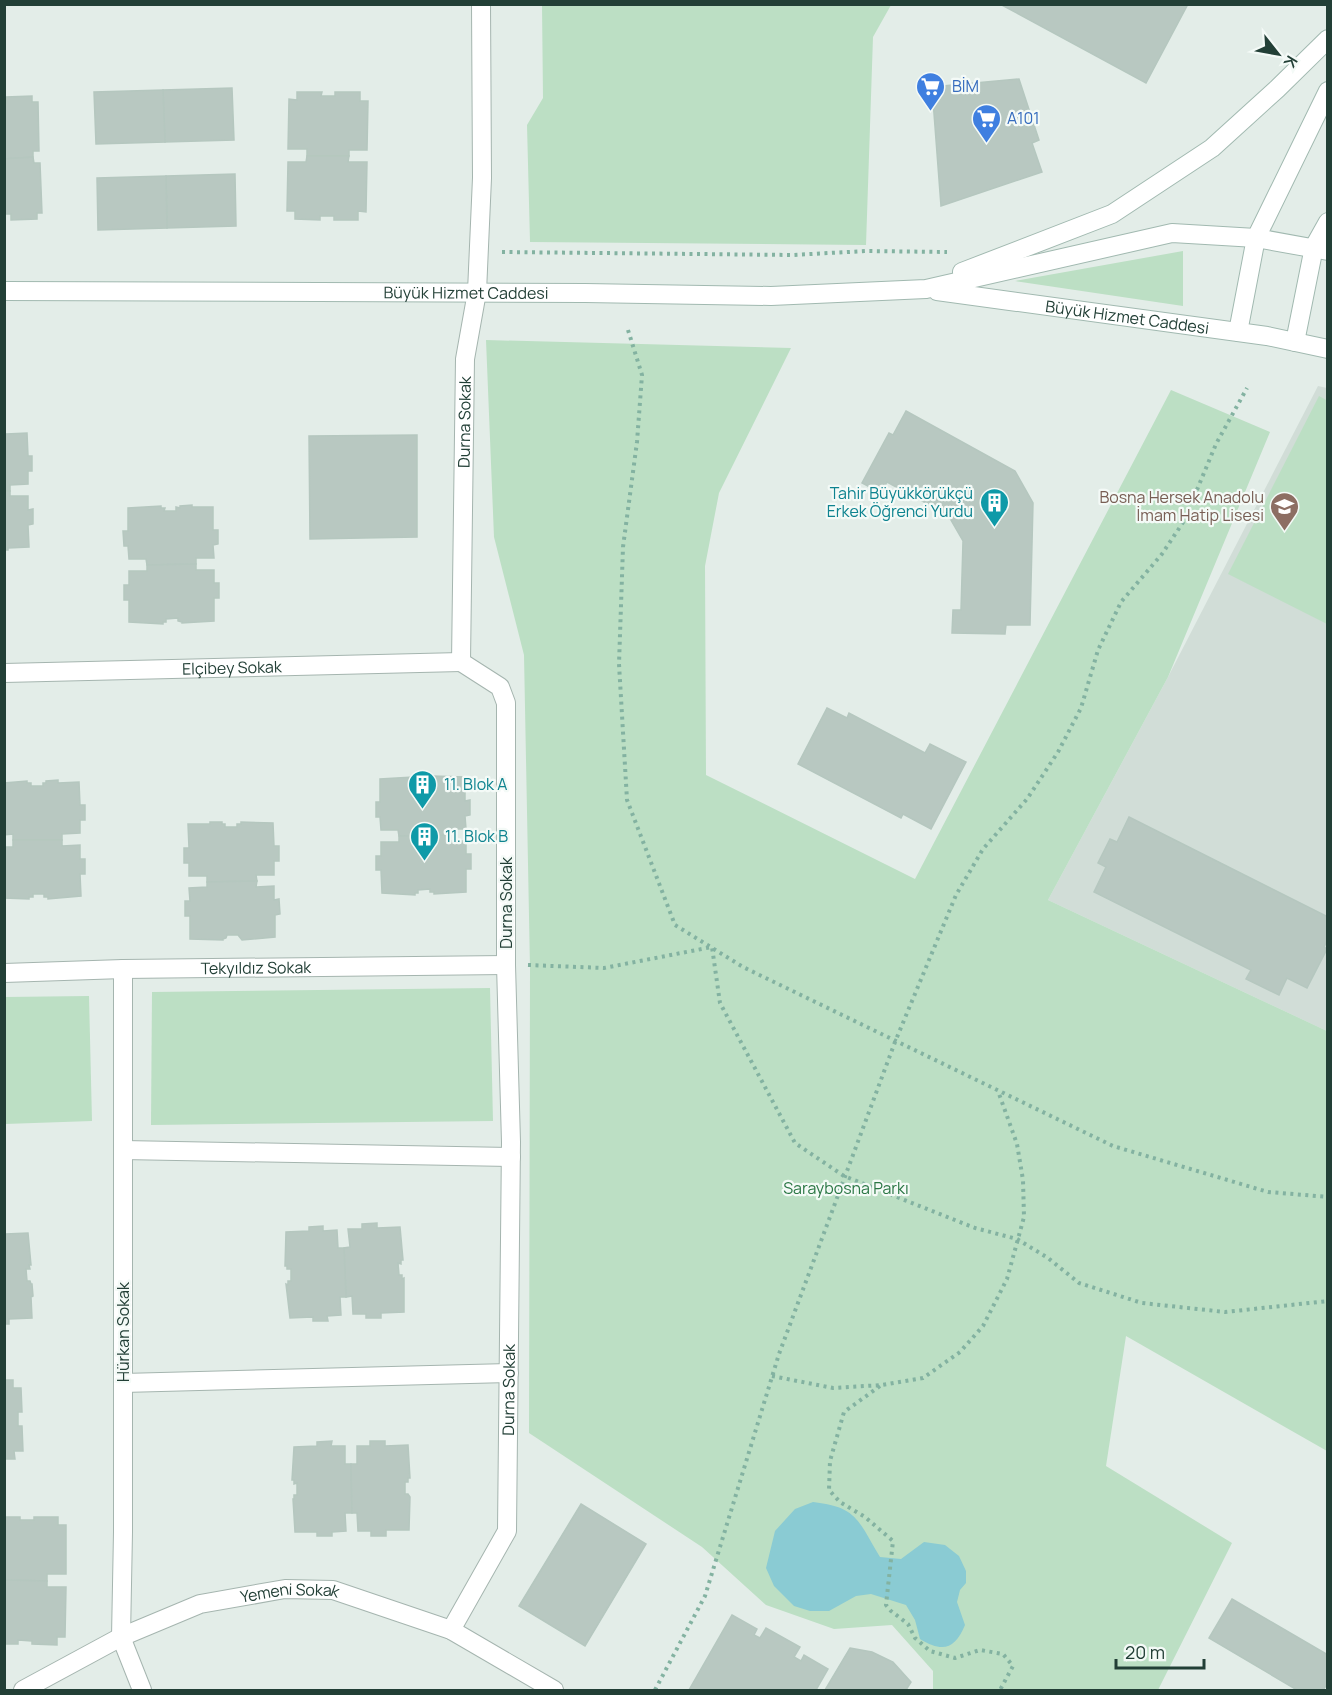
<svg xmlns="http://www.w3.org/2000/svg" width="1332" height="1695" font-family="Manrope,sans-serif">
<rect width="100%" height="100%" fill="#e3ede8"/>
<!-- built -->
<path fill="#d1ddd7" d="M1318 386 1327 388V1031L1048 900 1168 677Z"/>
<!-- green -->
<g fill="#bcdfc4">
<path d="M542 5H891L873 37 866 245 530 242 527 125 543 98Z"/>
<path d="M1183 251V306L1015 281Z"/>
<path d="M486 340 791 348 719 493 705 566 706 775 915 879 1171 390 1270 432 1168 677 1048 900 1327 1031V1451L1126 1336 1106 1466 1232 1543 1158 1690H933V1671L892 1625 834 1629 766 1605 702 1547 529 1433 530 968 524 655 494 537Z"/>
<path d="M1319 396 1328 401 1327 624 1228 574Z"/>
<path d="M490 988 493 1121 151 1125 152 992Z"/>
<path d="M89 996 92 1121 5 1124V997Z"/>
</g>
<!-- water -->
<path fill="#8acbd3" d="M813 1502C858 1507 858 1521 880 1557L901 1559 924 1542 945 1545 959 1556 966 1571V1583L960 1590 957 1602 965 1625C955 1649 943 1653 920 1639L915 1620 906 1605 871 1594 856 1596 829 1611H810L794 1606 774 1586 766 1568 775 1531 795 1509Z"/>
<!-- building -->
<g fill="#b8c8c1" stroke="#b5c7bf" stroke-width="1.5">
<path d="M1000 4H1188L1146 83Z"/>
<path d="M1019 79 1039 140 1032 143 1042 172 941 206 932 87Z"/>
<path d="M232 88 234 140 165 142 163 90Z"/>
<path d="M163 90 165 142 96 144 94 92Z"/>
<path d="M297 92H322L321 96H335V92H360V101H368L367 150H349V156H307V149H288L289 99 297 100Z"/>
<path d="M32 96V102H38L39 151H33V157L4 159V104L6 103V97Z"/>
<path d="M307 156H349L348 162H367L366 212 358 211V220H334V216H320V220L295 219V211H287L288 162H306Z"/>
<path d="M33 157 34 163H40L42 213H37V219L11 220V214H4V159Z"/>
<path d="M235 174 236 226 167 228 166 176Z"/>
<path d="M166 176 167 228 98 230 97 178Z"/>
<path d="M906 411 1015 471 1033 503 1030 625H1006L1005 634 952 633 953 610H961L963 541 948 515 887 482 881 493 862 483 889 433 893 435Z"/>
<path d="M4 432 6 434 27 433 28 456H32V471H28V484L10 485V491H4Z"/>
<path d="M417 435V537L310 539 309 436Z"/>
<path d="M4 491H10V496H28V510L33 509V524L28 525 29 547 8 548V550H4Z"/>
<path d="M192 505V507H213V530H218V544L213 545 214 558H196V564L147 565 146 559H129L128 546H124L123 531H128V508L161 506V508H165L164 511H176V507L180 508V506Z"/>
<path d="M196 564V570H214V583H219V598H214V621L182 623V622L178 621V618L166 619V622H163V624L129 622V600H124V585H129V571H147V565Z"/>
<path d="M827 708 847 718 849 713 925 753 930 744 966 762 931 829 903 814 901 818 798 764Z"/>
<path d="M432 776 465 777V801L470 800V815L465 816 466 829H448V835L399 836 398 830H381L380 817H376V802H380V779L413 777V778H417L416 782H428V778H432Z"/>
<path d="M58 780V783L79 782 80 805H85V820H80V833L62 834V840H13V834L4 835V783L27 781V783H31V786H43V783H46V781Z"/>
<path d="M1129 817 1328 917V939L1324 947 1327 949 1307 988 1287 978 1279 995 1246 979 1251 970 1094 892 1106 867 1098 863 1110 839 1117 842Z"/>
<path d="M210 822H222V824H225V827H237V824H241V822L273 823 274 846H279V861H274V875H256L257 881 207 882V876H189V863H184V848H189L188 824H210Z"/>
<path d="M448 835V841H466V854H471V869H466V892L434 894V892H430V889L418 890V893H415V895L382 893 381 870H376V856H381V842H399V836Z"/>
<path d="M13 840H62V846L80 845V859H85V874H80L81 896 48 899V897H44V894H33V897H29V899L4 898V847H13Z"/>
<path d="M257 881 256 887 274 886V900L279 899 280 914 275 915V937L242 940 238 935H227L226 938 223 939V940L190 939V916H185V901H190L189 888 207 887V882Z"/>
<path d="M377 1223V1228L400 1227 403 1260H401V1264L398 1263 399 1275H402V1279L404 1278V1312L381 1313V1318H366V1314H353L352 1296 346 1297 344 1248 350 1247 348 1229H362V1224Z"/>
<path d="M323 1226V1231L337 1230 338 1248H344L346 1297H340L341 1315 327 1316 328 1321H313V1317L290 1318 286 1284 288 1285V1281H291V1269H287V1266H285L286 1232 309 1231V1227Z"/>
<path d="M4 1229 5 1234 28 1233 31 1265H29L30 1269H26L27 1281H30L31 1284H32L33 1296 31 1297 32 1318 9 1319V1324H4Z"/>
<path d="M4 1380H13V1388H21L22 1412H18V1426H22L23 1451H14L15 1459H4Z"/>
<path d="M332 1441 331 1446H345V1464H351L352 1513H345L346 1531 332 1532V1536H317V1532H295L293 1499H294V1495H297V1483L294 1484V1480H292L294 1447 317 1446V1442Z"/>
<path d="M370 1441H385V1446L408 1445 410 1478H408V1482H405V1494H408L410 1497 409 1530H386V1536H371V1531H358L357 1513H352L351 1464H357V1446H370Z"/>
<path d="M581 1504 646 1544 585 1646 519 1606Z"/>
<path d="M4 1517H20V1520H34V1517H58V1525H66V1574H47V1581L5 1580Z"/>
<path d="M5 1580 47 1581V1587H66L65 1637H57V1645L32 1644V1641L18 1640V1644H4Z"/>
<path d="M1232 1599 1328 1655V1683L1323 1690H1297L1209 1638Z"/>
<path d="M732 1615 757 1629 754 1635 760 1638 766 1628 800 1647 794 1657 801 1661 804 1655 828 1669 816 1690H689Z"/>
<path d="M850 1648 872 1652 893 1662 911 1682 906 1690H825Z"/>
</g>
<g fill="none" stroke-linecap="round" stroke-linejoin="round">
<defs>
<g id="street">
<path id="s1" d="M461 662 465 359 477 292 482 178 481 4"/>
<path id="s2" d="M4 673 461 662"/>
<path d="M123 969V1532L121 1637 142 1690"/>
<path id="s3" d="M4 973 123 969 506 965"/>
<path d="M123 1150 511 1157"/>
<path d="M123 1383 509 1373"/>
<path id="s4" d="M451 1630 507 1531 511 1142 506 965V703L500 687 461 662"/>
<path id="s5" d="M23 1690 121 1637 200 1604 285 1589 333 1590 451 1630 554 1690"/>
</g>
<g id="secondary">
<path d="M962 272 1112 214 1212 148 1277 89 1328 39"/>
<path id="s6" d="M4 291 585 293 771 296 926 289 1172 233 1256 238 1328 251"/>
<path id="s7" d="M937 291 1267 336 1328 349"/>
<path d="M1238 332 1256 238 1328 91"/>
<path d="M1295 342 1314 247 1328 222"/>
</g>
</defs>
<!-- street casing -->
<use href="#street" stroke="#a5b5af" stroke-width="20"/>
<!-- secondary casing -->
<use href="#secondary" stroke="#a1b9b0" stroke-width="20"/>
<!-- path -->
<g stroke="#83b2a1" stroke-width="4" stroke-dasharray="3 4.5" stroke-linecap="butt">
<path d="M502 252 793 255 866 251 947 252"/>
<path d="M628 330 642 375 637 442 623 547 619 664 627 800 675 925 743 967 1113 1146 1268 1192 1328 1197"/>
<path d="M528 965 604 968 712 947 720 1003 795 1143 844 1176 975 1228 1017 1239 1048 1258 1079 1283 1142 1303 1225 1312 1328 1301"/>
<path d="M772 1376 833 1388 882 1385 923 1378 960 1352 983 1326 1007 1279 1024 1217 1023 1180 1017 1144 998 1091"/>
<path d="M880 1386 844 1412 830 1461 829 1490 840 1502 865 1517 893 1541 886 1605 891 1611 908 1624 915 1638 930 1651 955 1658 980 1650 1003 1654 1013 1666 1000 1690"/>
<path d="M655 1690 705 1596 779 1354 895 1042 956 895 983 849 1027 799 1058 752 1081 708 1098 650 1121 602 1162 554 1184 521 1216 444 1247 388"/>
</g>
<!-- street -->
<use href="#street" stroke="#fff" stroke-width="18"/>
<!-- secondary -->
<use href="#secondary" stroke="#fff" stroke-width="18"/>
</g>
<!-- icons -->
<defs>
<symbol id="supermarket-pin" viewBox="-11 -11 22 30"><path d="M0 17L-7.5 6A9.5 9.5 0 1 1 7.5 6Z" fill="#3f7fe0" stroke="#f4faf7"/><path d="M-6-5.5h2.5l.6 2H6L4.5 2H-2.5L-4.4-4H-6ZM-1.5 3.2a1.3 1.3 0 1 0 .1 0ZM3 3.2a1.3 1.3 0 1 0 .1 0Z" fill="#fff"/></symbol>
<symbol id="building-pin" viewBox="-11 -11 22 30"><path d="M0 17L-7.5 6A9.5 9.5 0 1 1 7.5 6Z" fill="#0f9aa8" stroke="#f4faf7"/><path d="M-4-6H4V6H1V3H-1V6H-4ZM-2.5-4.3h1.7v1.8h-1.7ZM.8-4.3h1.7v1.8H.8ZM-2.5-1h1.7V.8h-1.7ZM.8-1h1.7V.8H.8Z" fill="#fff"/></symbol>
<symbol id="school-pin" viewBox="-11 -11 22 30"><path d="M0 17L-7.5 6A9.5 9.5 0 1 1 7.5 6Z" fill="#8d6e63" stroke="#f4faf7"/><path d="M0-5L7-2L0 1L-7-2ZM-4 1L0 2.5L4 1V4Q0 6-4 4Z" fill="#fff"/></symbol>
</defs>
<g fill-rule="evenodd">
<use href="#supermarket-pin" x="914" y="70" width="33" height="45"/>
<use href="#supermarket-pin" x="970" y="102" width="33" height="45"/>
<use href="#building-pin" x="978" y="486" width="33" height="45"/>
<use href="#school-pin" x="1268" y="490" width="33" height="45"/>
<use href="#building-pin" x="406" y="768" width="33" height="45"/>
<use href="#building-pin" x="408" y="820" width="33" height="45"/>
</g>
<g text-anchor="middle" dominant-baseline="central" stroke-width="4.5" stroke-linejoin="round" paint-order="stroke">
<!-- shop labels -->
<g font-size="16" fill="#366cbe" stroke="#f4faf7" text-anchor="start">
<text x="952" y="86">BİM</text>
<text x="1007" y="118">A101</text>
</g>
<!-- street labels -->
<g font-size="16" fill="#223f36" stroke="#f4faf7">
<text stroke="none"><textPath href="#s6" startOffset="462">Büyük Hizmet Caddesi</textPath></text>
<text stroke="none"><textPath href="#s7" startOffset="192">Büyük Hizmet Caddesi</textPath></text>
<text stroke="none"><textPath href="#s1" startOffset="240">Durna Sokak</textPath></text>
<text stroke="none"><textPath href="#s2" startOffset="228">Elçibey Sokak</textPath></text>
<text transform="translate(506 903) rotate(-90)">Durna Sokak</text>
<text stroke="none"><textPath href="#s3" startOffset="252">Tekyıldız Sokak</textPath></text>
<text transform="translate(123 1332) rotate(-90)">Hürkan Sokak</text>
<text stroke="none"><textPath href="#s4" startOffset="255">Durna Sokak</textPath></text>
<text stroke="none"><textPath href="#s5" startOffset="288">Yemeni Sokak</textPath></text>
</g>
<!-- culture labels -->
<g font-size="16" fill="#0d838f" stroke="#f4faf7" text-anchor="start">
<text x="973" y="493" text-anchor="end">Tahir Büyükkörükçü<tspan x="973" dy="18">Erkek Öğrenci Yurdu</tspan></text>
<text x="444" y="784">11. Blok A</text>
<text x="445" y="836">11. Blok B</text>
</g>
<!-- education labels -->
<g font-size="16" fill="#785e54" stroke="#f4faf7" text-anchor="end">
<text x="1264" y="497">Bosna Hersek Anadolu<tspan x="1264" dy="18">İmam Hatip Lisesi</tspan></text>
</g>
<!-- park labels -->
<g font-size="16" fill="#2b7745" stroke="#f4faf7">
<text x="846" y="1188">Saraybosna Parkı</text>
</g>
</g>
<!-- border -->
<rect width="1332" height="1695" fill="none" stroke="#223f36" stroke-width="12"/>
<!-- north arrow -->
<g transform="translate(1278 54) rotate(121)" stroke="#f4faf7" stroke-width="4.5" paint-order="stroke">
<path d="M0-4.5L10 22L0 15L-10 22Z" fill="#223f36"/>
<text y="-9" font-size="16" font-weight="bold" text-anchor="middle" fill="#223f36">K</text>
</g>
<!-- scale -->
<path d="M1116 1659v9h88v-9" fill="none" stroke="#223f36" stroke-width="3"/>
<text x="1125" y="1659" font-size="18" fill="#223f36" stroke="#f4faf7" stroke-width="4.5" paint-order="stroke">20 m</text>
</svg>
